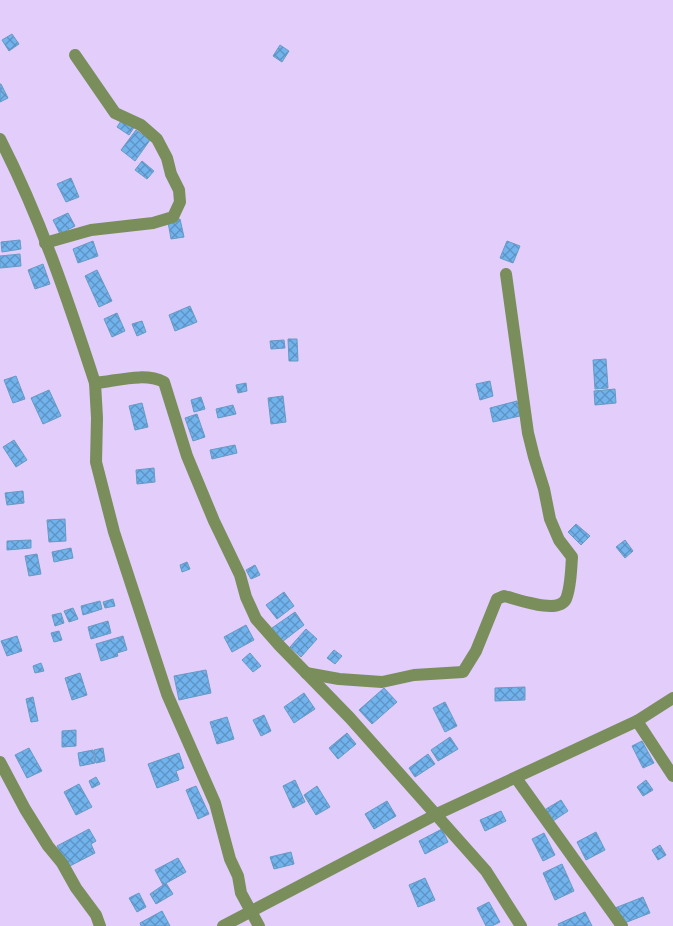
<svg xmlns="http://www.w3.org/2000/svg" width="673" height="926" font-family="Barlow,sans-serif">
<defs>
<pattern id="building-cross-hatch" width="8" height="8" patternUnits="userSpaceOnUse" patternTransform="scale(1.25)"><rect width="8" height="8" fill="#70b3ed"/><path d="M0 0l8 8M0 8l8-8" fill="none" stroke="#5d92c2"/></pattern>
</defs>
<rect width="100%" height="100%" fill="#e2cdfb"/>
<!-- building -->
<g fill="url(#building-cross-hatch)" stroke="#6999c4">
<path d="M12 34 19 44 9 51 2 40Z"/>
<path d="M280 45 289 51 282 62 273 56Z"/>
<path d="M0 84H1L8 98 0 102Z"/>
<path d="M123 118 135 126 129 135 117 127Z"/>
<path d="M136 130 150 140 135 161 121 150Z"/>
<path d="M142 161 154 171 147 179 135 170Z"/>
<path d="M71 178 79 197 66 202 57 184Z"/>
<path d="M68 213 75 226 60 234 53 220Z"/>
<path d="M180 219 184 237 171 239 168 222Z"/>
<path d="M20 240 21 249 2 252 1 242Z"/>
<path d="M93 241 98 256 78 263 73 249Z"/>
<path d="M507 241 520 246 513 263 500 258Z"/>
<path d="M20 254 21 266 0 268V256Z"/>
<path d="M43 264 50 284 35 289 28 270Z"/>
<path d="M97 270 112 301 99 307 85 276Z"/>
<path d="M190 306 197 322 175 331 169 315Z"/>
<path d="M117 313 125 331 112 337 104 319Z"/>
<path d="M142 321 146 332 137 336 132 324Z"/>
<path d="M288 339H297L298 361H289Z"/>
<path d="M284 340 285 348 271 349 270 341Z"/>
<path d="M606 359 608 388 595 389 593 360Z"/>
<path d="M16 376 25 399 13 403 4 380Z"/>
<path d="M490 381 493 396 480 400 476 384Z"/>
<path d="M246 383 247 391 238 393 236 385Z"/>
<path d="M615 389 616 403 595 405 594 391Z"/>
<path d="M49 390 61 416 43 424 31 398Z"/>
<path d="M283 396 286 422 271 424 268 398Z"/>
<path d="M201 397 205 409 194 412 191 400Z"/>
<path d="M517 401 520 416 493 422 490 408Z"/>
<path d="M142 403 148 427 135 430 129 406Z"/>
<path d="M233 405 236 414 218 418 216 409Z"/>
<path d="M197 414 205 437 193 441 185 418Z"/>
<path d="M14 440 27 460 16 467 3 447Z"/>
<path d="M235 445 237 453 212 459 210 450Z"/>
<path d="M154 468 155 482 137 484 136 470Z"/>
<path d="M23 491 24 503 7 505 5 493Z"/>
<path d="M65 519 66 541 49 542 47 520Z"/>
<path d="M576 524 590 536 581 545 568 532Z"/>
<path d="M31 540V548L7 550V541Z"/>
<path d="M625 540 633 551 625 558 616 547Z"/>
<path d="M71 548 73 558 54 562 52 552Z"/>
<path d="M37 554 41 574 29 576 25 556Z"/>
<path d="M187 562 190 569 182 572 180 565Z"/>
<path d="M255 565 260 575 251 579 246 570Z"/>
<path d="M284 592 294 606 277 619 266 605Z"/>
<path d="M113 599 115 606 105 608 103 602Z"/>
<path d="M100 601 102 609 83 615 81 606Z"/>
<path d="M73 608 78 619 69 622 64 611Z"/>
<path d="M295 612 304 625 282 642 272 628Z"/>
<path d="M61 613 64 623 55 626 52 615Z"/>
<path d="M108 621 111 633 91 639 88 627Z"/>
<path d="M246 625 254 640 232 652 224 637Z"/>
<path d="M306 629 317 639 301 657 290 647Z"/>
<path d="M59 631 62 640 54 642 51 633Z"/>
<path d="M17 636 22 651 7 656 1 641Z"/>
<path d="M123 636 127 650 117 653 118 656 101 661 96 644Z"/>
<path d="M334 650 342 656 335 664 327 658Z"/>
<path d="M250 653 261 666 253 672 242 660Z"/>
<path d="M41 663 44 671 35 673 33 666Z"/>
<path d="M206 670 211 693 179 700 174 676Z"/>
<path d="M80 673 87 695 72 700 65 678Z"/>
<path d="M525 687V700L495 701V688Z"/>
<path d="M384 688 397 702 372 724 359 710Z"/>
<path d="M304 693 315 709 294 723 284 707Z"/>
<path d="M33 697 38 721 31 722 26 699Z"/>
<path d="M445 702 457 726 445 732 433 708Z"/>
<path d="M264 715 271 731 261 736 253 720Z"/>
<path d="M227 717 234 739 217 744 210 722Z"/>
<path d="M76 730V746L62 747V731Z"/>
<path d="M347 733 356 744 338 759 329 748Z"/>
<path d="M450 737 458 749 438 761 431 750Z"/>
<path d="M642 741 654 763 643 768 632 746Z"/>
<path d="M29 748 42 771 27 778 15 755Z"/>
<path d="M103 748 105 761 96 763 94 750Z"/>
<path d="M93 750 95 763 80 766 78 753Z"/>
<path d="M179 753 184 768 176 771 179 780 157 788 148 764Z"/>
<path d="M428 754 435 764 415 777 409 768Z"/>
<path d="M96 777 100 784 92 788 89 781Z"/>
<path d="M295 780 305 802 293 808 283 786Z"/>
<path d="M646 780 653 790 643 796 637 787Z"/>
<path d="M79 784 92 807 76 815 64 792Z"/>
<path d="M196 786 209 814 198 819 186 790Z"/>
<path d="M317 786 330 807 316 815 304 795Z"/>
<path d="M561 800 568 811 553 821 546 809Z"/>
<path d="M387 801 396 816 374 829 365 814Z"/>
<path d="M501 811 506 821 485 831 480 820Z"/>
<path d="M89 829 96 841 91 844 95 853 68 867 57 846Z"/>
<path d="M442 829 448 842 425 854 419 841Z"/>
<path d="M596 832 605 850 586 860 577 842Z"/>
<path d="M544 833 555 855 543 861 532 839Z"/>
<path d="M660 845 666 855 658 860 652 850Z"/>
<path d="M291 852 294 864 274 869 270 857Z"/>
<path d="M178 858 186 872 163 885 155 870Z"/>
<path d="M562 864 574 891 555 900 543 873Z"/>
<path d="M425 878 435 900 418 907 409 885Z"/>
<path d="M166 883 173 894 156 904 150 894Z"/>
<path d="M139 893 146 907 137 912 129 898Z"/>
<path d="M643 897 650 913 622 924 615 908Z"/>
<path d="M489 902 500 922 492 926H486L477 908Z"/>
<path d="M162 911 170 926H141L140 923Z"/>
<path d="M585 912 592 926H559L558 924Z"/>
</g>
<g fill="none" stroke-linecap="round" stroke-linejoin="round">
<!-- minor -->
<g stroke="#798e5b" stroke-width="12">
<path d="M0 139C40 217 68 300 95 383 117 381 144 372 164 382L187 456 214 521 240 575 246 597 256 619 279 645 350 718 486 871 521 926"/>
<path d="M45 243 91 230 153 223 173 217 180 202 179 190 171 174 167 158 157 139 141 125 115 113 75 55"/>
<path d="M95 383 97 418 96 462 114 532 167 694 215 803 230 859 238 876 241 893 259 926"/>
<path d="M306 673 339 679 382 682 414 675 463 672 476 651 497 599 504 596C517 599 558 615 566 599 571 587 571 570 572 557L559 540 550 519 544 489 534 457 528 433 506 274"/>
<path d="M637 721 673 776"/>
<path d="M0 762 25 809 48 846 62 863 76 888 96 915 100 926"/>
<path d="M516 778 622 926"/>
<path d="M223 926 437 814 637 721 673 698"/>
</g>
</g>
</svg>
